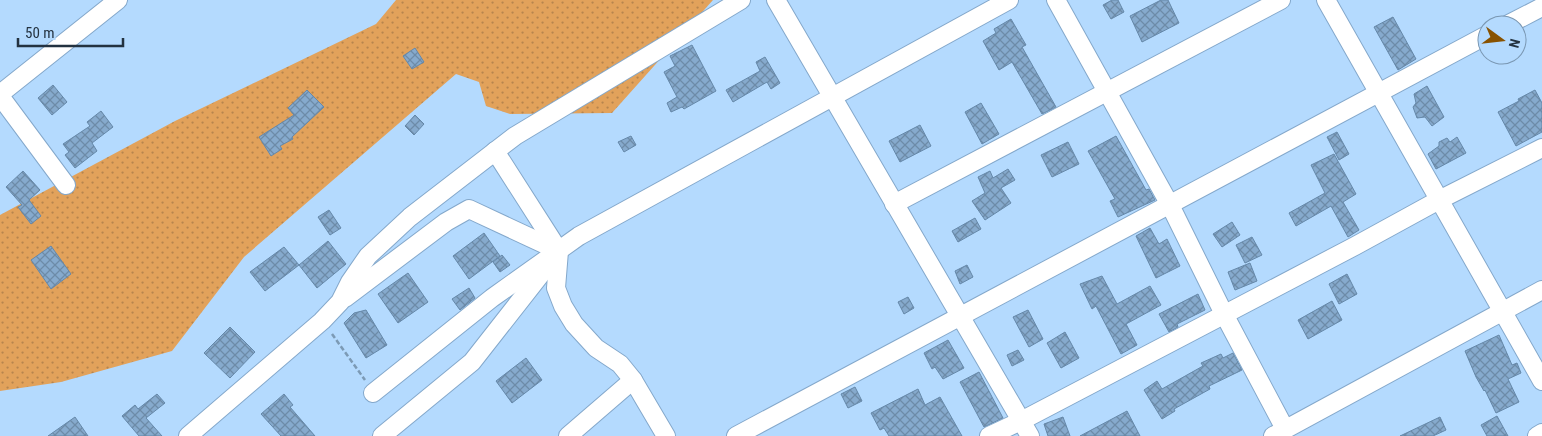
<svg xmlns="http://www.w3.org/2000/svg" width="1542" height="436" font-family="'Roboto Condensed',sans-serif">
<defs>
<pattern id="grass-dots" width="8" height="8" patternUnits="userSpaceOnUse" patternTransform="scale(1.25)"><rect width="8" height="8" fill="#e2a25b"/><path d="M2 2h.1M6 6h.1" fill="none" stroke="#b7854d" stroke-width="1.8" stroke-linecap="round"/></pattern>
<pattern id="building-cross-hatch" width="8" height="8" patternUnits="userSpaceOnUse" patternTransform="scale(1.25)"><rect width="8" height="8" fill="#86aacd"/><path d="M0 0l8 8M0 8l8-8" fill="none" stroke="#6d8ba8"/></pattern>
</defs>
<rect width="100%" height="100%" fill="#b4dafe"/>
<!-- grass -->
<path fill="url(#grass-dots)" d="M396 0H713L612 113 510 114 486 106 479 82 456 74 244 257 172 351 61 382 0 391V215L175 121 376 24Z"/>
<!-- building -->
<g fill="url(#building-cross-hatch)" stroke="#6588a9">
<path d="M1112 0H1118L1124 12 1111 19 1103 5Z"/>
<path d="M1161 0H1168L1179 23 1142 42 1130 16Z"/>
<path d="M1393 17 1416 59 1398 70 1374 27Z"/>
<path d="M1011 19 1026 45 1022 47 1056 107 1042 114 1012 62 999 70 983 41 996 33 994 29Z"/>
<path d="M692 45 716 91 684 109 682 107 671 112 667 103 677 97 664 72 675 66 670 56Z"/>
<path d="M415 48 424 62 412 69 403 56Z"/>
<path d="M765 57 780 83 771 89 767 82 733 102 726 90 760 71 756 62Z"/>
<path d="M53 85 67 102 52 115 38 98Z"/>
<path d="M1427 86 1444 117 1432 126 1425 117 1417 118 1413 107 1416 103 1414 94Z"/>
<path d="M307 90 324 107 292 137 293 139 280 146 282 149 271 156 259 137 294 115 288 108Z"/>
<path d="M1535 90 1542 103V132L1516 146 1498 112 1519 101 1518 99Z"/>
<path d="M981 103 999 134 982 144 965 112Z"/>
<path d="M101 111 113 127 92 143 97 151 75 168 65 155 69 152 63 144 90 126 87 122Z"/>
<path d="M415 115 424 124 414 135 405 126Z"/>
<path d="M920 125 931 146 900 162 889 141Z"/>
<path d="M1337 132 1349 154 1339 160 1327 137Z"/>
<path d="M631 136 636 145 624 152 618 142Z"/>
<path d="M1116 136 1146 190 1149 189 1155 200 1118 217 1110 201 1115 199 1088 151Z"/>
<path d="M1457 137 1466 153 1436 169 1428 154 1439 146V142L1447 138 1450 142Z"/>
<path d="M1068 142 1079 164 1052 177 1041 155Z"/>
<path d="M1334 154 1356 194 1343 202 1359 230 1348 237 1331 206 1296 226 1289 213 1325 193 1311 165Z"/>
<path d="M1008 169 1015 180 1001 188 1011 203 985 220 972 201 985 193 978 177 990 171 993 178Z"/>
<path d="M23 171 40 190 29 200 41 216 31 224 18 207 22 205 6 187Z"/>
<path d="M329 210 341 228 330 235 318 217Z"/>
<path d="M975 218 981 229 958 242 952 231Z"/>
<path d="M1232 222 1240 235 1222 247 1213 234Z"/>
<path d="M1150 228 1159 244 1167 239 1180 266 1156 278 1136 236Z"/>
<path d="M484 233 500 256 469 279 453 256Z"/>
<path d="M1252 237 1262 255 1245 263 1236 245Z"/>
<path d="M328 241 346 264 317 288 299 265Z"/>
<path d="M51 246 71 274 51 289 31 260Z"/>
<path d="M284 247 299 265 265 291 250 272Z"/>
<path d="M502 255 510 265 500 272 493 262Z"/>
<path d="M1250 263 1257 281 1235 290 1228 272Z"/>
<path d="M967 265 973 277 960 284 955 271Z"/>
<path d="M408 273 428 302 398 323 378 294Z"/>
<path d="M1347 274 1357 294 1339 304 1329 284Z"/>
<path d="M1102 276 1117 304 1150 286 1161 305 1126 324 1137 345 1121 354 1096 306 1092 309 1080 284Z"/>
<path d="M469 288 475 298 460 310 452 299Z"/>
<path d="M1198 294 1205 310 1177 324 1178 327 1169 332 1159 314Z"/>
<path d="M908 297 914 308 904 314 898 302Z"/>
<path d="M1332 301 1342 320 1308 339 1298 320Z"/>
<path d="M366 310 387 345 366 358 344 323 354 313Z"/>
<path d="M1028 310 1043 339 1029 347 1013 317Z"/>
<path d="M230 327 255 352 230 378 204 353Z"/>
<path d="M1065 332 1079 358 1061 368 1047 343Z"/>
<path d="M1499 335 1512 365 1517 363 1521 373 1508 379 1519 402 1496 413 1485 390 1484 391 1476 377 1465 351Z"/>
<path d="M948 340 964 368 943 379 935 367 932 369 924 353Z"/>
<path d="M1018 350 1024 360 1012 366 1007 355Z"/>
<path d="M1233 353 1242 370 1209 386 1210 389 1174 409 1175 411 1162 419 1144 390 1157 381 1162 389 1203 366 1201 363 1221 354 1223 358Z"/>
<path d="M526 358 542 380 512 403 496 381Z"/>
<path d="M979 372 1003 418 984 427 960 382Z"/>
<path d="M855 387 862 401 848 408 841 394Z"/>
<path d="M918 389 925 405 940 397 962 436H889L884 428 880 430 871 413Z"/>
<path d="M157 394 165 403 146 418 162 436H139L122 416 135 405 138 409Z"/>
<path d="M284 394 293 405 290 407 315 436H281L261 414Z"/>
<path d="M1127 411 1140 436H1080Z"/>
<path d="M1497 416 1508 436H1487L1481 425Z"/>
<path d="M75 417 88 436H48Z"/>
<path d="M1063 417 1070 436H1048L1044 424Z"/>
<path d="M1440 417 1446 430 1433 436H1400Z"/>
</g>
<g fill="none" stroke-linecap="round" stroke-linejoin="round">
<defs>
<g id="minor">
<path d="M776 0 1030 436"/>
<path d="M1056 0 1170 205 1224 314 1285 429"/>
<path d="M1326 0 1542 381"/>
<path d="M1507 25 1542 7"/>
<path d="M0 94 118 0"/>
<path d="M0 96 66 185"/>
<path d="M495 151 559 251 556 288 563 306 574 324 596 348 620 364 633 380 666 436"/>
<path d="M894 204 1281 0"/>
<path d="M345 298 446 222 469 209 559 251 472 362 382 436"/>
<path d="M373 393 492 298 579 236 1009 0"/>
<path d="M188 436 322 321 340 302 350 282 368 256 410 217 515 136 741 0"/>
<path d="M568 436 633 380"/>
<path d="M736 436 1487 35"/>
<path d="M989 436 1021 421 1355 246 1439 200 1542 148"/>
<path d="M1273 436 1542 290"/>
<path d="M1537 436 1542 433"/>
</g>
</defs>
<!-- minor casing -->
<use href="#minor" stroke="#84a8cb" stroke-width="20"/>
<!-- path -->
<path stroke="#7c9ab5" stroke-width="2.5" stroke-dasharray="5 2.5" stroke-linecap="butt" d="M332 334 365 380"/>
<!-- minor -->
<use href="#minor" stroke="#fff" stroke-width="18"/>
</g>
<!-- north arrow -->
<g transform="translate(1502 40) rotate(105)"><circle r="24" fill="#b4dafe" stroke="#7a97b2"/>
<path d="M0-4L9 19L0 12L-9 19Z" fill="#885200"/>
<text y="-8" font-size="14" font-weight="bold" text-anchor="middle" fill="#233240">N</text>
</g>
<!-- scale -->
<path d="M18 38v8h105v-8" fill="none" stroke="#233240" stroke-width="2.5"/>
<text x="25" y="38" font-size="15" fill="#233240" stroke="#b4dafe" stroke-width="4" paint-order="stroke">50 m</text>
</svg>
